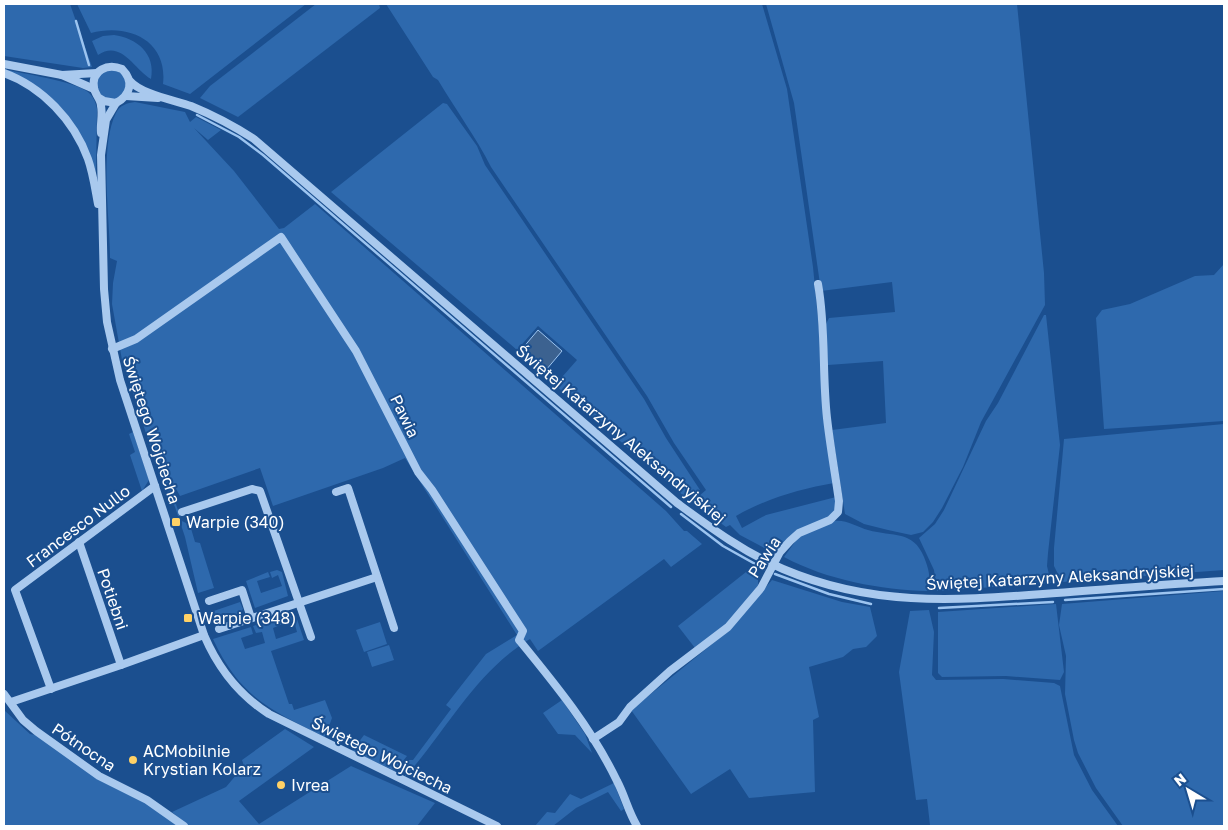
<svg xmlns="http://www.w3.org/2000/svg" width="1228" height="830" font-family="'Golos Text',sans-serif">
<rect width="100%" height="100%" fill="#1b4f8f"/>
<!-- green -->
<g fill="#2e69ad">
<path d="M4 4H70L92 67 83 68 4 56Z"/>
<path d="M77 4H306L190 94 163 84C168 40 128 23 91 33Z"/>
<path d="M316 4H379L380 8 238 117 200 98 210 86Z"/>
<path d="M386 4H762L787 89 813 267 834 483C800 489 765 499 736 516L742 528 766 515 836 497 835 514 795 533 774 553 740 535 730 525 726 527 692 502 706 490 674 443 647 396 491 167C476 137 455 109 438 80L433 77Z"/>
<path d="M766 4H1017L1044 273 1045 305 981 422 963 467 942 508 933 522 923 532 911 535 888 530 864 524 845 514 832 430 886 423 883 361 828 365 825 326 829 318 895 312 892 282 821 291 794 103Z"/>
<path d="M114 35C137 38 156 54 151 79 134 69 121 39 98 55L92 41 103 36Z"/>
<path d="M4 69C23 74 74 81 88 92 93 96 96 103 97 109L96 172C78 120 54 92 4 69Z"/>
<path d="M118 69 126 77 127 93 112 102 98 94 96 80 102 72Z"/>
<path d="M135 102 185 112 190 122 196 117 221 130 208 140 194 128 234 171 279 229 284 228 315 204 666 511 684 531H687L702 544 671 567 664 559 538 651 530 639C475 672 447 730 405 777L406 766 409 760H413L451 709 446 705 486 654 517 635 405 458 383 468 273 506 260 468 180 496 175 487 173 496 182 521 190 525 195 542 200 543 214 588 198 593 185 537 175 507 160 476 122 360 112 304 113 283 117 261 110 258C110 220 99 146 116 113 120 105 127 103 135 102Z"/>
<path d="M443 103 447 104 477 146 485 165 644 399 666 438 700 490 685 497 555 385 577 360 538 326 517 350 331 192Z"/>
<path d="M1224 264V421L1104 429 1096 318 1102 310 1130 304 1195 276 1214 275Z"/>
<path d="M1044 315H1046L1060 445 1048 553 1047 566 1051 583 937 591 934 570 919 538 935 524 944 510 986 421 998 403Z"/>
<path d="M1224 424V570L1062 582 1054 566V548L1064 439Z"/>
<path d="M133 432 149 480 142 491 130 455 135 452 129 434Z"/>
<path d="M834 521C845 519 858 527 868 530 893 537 913 530 924 557 929 570 931 577 928 591 881 590 827 580 784 557L800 535Z"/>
<path d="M277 570 282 572 288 596 255 608 246 581 268 572 270 577 257 581 261 593 282 586 278 575 272 578 270 572Z"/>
<path d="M746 572 758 578V586L726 625 695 648 678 626Z"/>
<path d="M772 580 842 602 870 607 877 636 866 647 853 649 843 657 809 667 819 717 813 720 815 792 749 798 730 769 691 794 631 710 727 632Z"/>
<path d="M1224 591V826H1123L1096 788 1078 753 1074 740 1065 694 1066 656 1059 625 1062 604Z"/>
<path d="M240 602 243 609 240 614 208 624 205 614Z"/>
<path d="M1056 604 1064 672 1060 680 1006 676 942 677 938 673V612Z"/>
<path d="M929 610 934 632 932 675 936 680 1003 679 1054 683 1060 686 1074 755 1092 790 1118 826H918L930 825 927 799 916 800 899 672 910 611Z"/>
<path d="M291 614 296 616 304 640 271 651 289 704H292L294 710 325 700 332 718 325 737C270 710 240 697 213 639L251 627 253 634 241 638 245 649 265 643 262 632 256 633 253 626 283 616 285 623 273 628 276 639 297 632 294 621 287 624 285 616Z"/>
<path d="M380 622 387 644 364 652 356 630Z"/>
<path d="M389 645 394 660 372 667 367 652Z"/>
<path d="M562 700 585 734 592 753 575 735 558 734 543 713Z"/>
<path d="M4 710 30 734 40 736 151 806 178 826H4Z"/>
<path d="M285 729 314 747 239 801 259 824 351 766 435 803 417 826H188L172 812 226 787 237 774 245 769 242 760Z"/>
<path d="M364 735 407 756 395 771 352 751Z"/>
<path d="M614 783 624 809 621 811 608 792 576 808 553 826H535L547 812 555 813 570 794 581 799Z"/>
</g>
<!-- water -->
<path fill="#3c6290" stroke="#9cc4f0" d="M538 330 562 351 546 370 522 349Z"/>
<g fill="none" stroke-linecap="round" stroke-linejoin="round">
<!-- stream -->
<g stroke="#9cc4f0" stroke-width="2.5">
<path d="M76 21 89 65"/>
<path d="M197 115 239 137 263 155 671 507"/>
<path d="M681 514 723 546 764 569"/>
<path d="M775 574 829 594 871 604"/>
<path d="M1065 600 1224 589"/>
<path d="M939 608 1053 602"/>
</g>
<!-- minor -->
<g stroke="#a9c9ee" stroke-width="8">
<path d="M4 64 62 75 94 89"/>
<path d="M4 73C42 87 74 120 88 159 93 173 95 188 98 204"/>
<path d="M62 75 97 73"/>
<path d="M130 81C141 94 174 100 191 106 213 115 234 126 254 139L677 503C711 528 743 552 783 569 870 606 951 601 1043 594 1103 590 1164 584 1224 581"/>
<path d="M126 96 158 98"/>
<path d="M99 98 104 101 116 103C131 95 134 81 122 69 108 63 91 70 94 88 95 95 101 99 101 106 103 115 100 124 101 133"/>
<path d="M116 103 106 120 101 155 104 289 107 322 120 380 204 635C218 668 239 695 269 714L497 826"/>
<path d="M112 349 136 339 281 237 356 351 418 472 432 490 523 631 519 640C555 684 592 729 617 781 625 796 628 811 637 826"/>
<path d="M336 492 348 488 394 628"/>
<path d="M182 512 252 489 260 491 311 637"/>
<path d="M79 542 121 665"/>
<path d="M209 601 242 590 251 618"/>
<path d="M219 629 377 577"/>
<path d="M51 689 15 590 155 486"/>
<path d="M4 694 23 720 36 731 99 776 147 800 184 826"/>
<path d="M11 702 121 665 204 635"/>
<path d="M593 739 619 722 630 707 670 671 728 627 761 588 780 552 790 541 799 533 830 520 838 512 839 501C835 473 830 445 827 418 822 373 826 328 818 284"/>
</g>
</g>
<!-- markers -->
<g fill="#ffd166" stroke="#1b4f8f" stroke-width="2">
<rect x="171" y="517" width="10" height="10" rx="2.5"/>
<rect x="183" y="613" width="10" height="10" rx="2.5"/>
<circle cx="133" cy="760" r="5"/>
<circle cx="281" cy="785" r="5"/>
</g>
<g text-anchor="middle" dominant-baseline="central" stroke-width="4" stroke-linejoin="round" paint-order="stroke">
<!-- street labels -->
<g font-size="16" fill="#fff" stroke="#1b4f8f">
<text transform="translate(405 416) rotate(64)">Pawia</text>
<text transform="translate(152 430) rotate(72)">Świętego Wojciecha</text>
<text transform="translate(621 434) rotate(40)">Świętej Katarzyny Aleksandryjskiej</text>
<text transform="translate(78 526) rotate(-37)">Francesco Nullo</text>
<text transform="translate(764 557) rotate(-57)">Pawia</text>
<text transform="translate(1060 577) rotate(-3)">Świętej Katarzyny Aleksandryjskiej</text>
<text transform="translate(113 599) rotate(71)">Potiebni</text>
<text transform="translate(84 747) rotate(34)">Północna</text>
<text transform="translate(382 755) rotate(26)">Świętego Wojciecha</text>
</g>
<!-- poi labels -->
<g font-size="16" fill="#fff" stroke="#1b4f8f" text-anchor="start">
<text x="186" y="522">Warpie (340)</text>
<text x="198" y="618">Warpie (348)</text>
<text x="143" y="751">ACMobilnie<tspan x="143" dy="18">Krystian Kolarz</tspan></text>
<text x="291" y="785">Ivrea</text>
</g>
</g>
<!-- border -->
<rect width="1228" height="830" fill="none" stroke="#ffffff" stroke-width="10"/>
<!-- north arrow -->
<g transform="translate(1188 790) rotate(322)" stroke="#1b4f8f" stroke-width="4" paint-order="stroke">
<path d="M0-4L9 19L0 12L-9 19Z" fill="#ffffff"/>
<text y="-8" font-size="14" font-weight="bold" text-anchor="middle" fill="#ffffff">N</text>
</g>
</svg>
